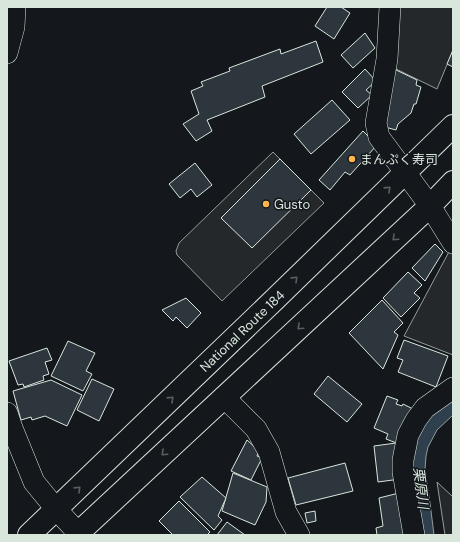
<svg xmlns="http://www.w3.org/2000/svg" width="460" height="542" font-family="'DM Sans','Noto Sans JP',sans-serif">
<rect width="100%" height="100%" fill="#14181c"/>
<!-- parking -->
<g fill="#24282b" stroke="#939e99">
<path d="M397 7H453V50L437 89 390 66Z"/>
<path d="M273 152 324 203 222 301 177 255 176 251 179 243Z"/>
<path d="M451 248 453 251V355L404 336Z"/>
<path d="M437 482 453 497V535H445Z"/>
</g>
<!-- water -->
<path fill="#2f3f4d" stroke="#939e99" d="M453 397V415L437 430 428 447 426 456 425 469 430 503 434 535H422L411 472 414 443 422 428 435 410Z"/>
<!-- building -->
<g fill="#2c363c" stroke="#d8e6dc">
<path d="M327 7H341L350 13 334 39 315 26Z"/>
<path d="M365 33 375 48 353 68 341 55Z"/>
<path d="M316 41 323 62 262 86 265 97 207 120 212 131 196 141 183 124 199 114 191 91 203 86 201 82 230 71 229 68 280 49 281 54Z"/>
<path d="M453 50V67L447 64Z"/>
<path d="M365 69 376 81 366 90 372 95 358 108 342 92Z"/>
<path d="M394 69 417 80 416 85 421 87 416 104H414L411 113 398 124 396 130 385 127Z"/>
<path d="M332 100 350 120 311 154 294 134Z"/>
<path d="M363 131 377 145 350 175 345 172 330 190 319 180Z"/>
<path d="M280 159 311 190 252 248 221 218Z"/>
<path d="M195 163 212 185 197 197 191 189 180 198 169 184Z"/>
<path d="M435 244 443 252 425 281 412 268Z"/>
<path d="M408 272 422 285 414 293 420 298 401 317 383 298Z"/>
<path d="M186 298 201 313 187 328 176 317 173 321 162 310Z"/>
<path d="M382 300 403 323 394 332 398 335 383 369 349 333Z"/>
<path d="M404 340 448 356 436 387 398 372 403 360 397 358Z"/>
<path d="M68 341 95 353 86 371 92 374 83 391 51 376Z"/>
<path d="M47 348 52 360 45 362 49 374 43 376 44 380 24 387 23 384 18 385 9 361Z"/>
<path d="M328 376 362 404 347 422 314 394Z"/>
<path d="M92 379 114 389 99 421 77 410Z"/>
<path d="M51 380 82 395 67 426 45 416 32 420 31 417 21 420 13 391Z"/>
<path d="M387 396 398 400 396 404 402 406 403 404 413 409 399 444 386 439 388 434 374 428Z"/>
<path d="M247 440 259 451 257 456 262 458 251 480 231 471Z"/>
<path d="M396 443 400 479 378 482 374 446Z"/>
<path d="M345 463 353 491 296 505 288 478Z"/>
<path d="M233 473 267 487 266 502 255 525 222 511Z"/>
<path d="M202 477 226 498 218 516 222 520 214 530 180 497Z"/>
<path d="M399 493 406 535H377L376 528 383 526 379 498Z"/>
<path d="M179 501 210 532 207 535H173L159 521Z"/>
<path d="M315 511 316 521 307 523 305 513Z"/>
<path d="M227 522 245 535H217Z"/>
</g>
<g fill="none" stroke-linecap="round" stroke-linejoin="round">
<defs>
<g id="street">
<path d="M390 7 387 59 376 123 379 137 430 206 453 243"/>
<path d="M7 53 14 27 15 7"/>
<path d="M224 397 256 429 269 452 286 512 299 535"/>
<path d="M7 413 12 428 34 482 56 509 80 535"/>
<path d="M414 535 403 472V460L408 435 416 420 425 408 453 388"/>
</g>
<g id="highway">
<path id="s1" d="M29 535 273 301 453 126"/>
<path d="M76 535 430 206 453 182"/>
</g>
</defs>
<!-- street casing -->
<use href="#street" stroke="#d8e6dc" stroke-width="22"/>
<!-- highway casing -->
<use href="#highway" stroke="#d8e6dc" stroke-width="24"/>
<!-- street -->
<use href="#street" stroke="#14181c" stroke-width="21"/>
<!-- highway -->
<use href="#highway" stroke="#14181c" stroke-width="22"/>
</g>
<!-- one-way arrows -->
<defs><path id="oneway-chevron" d="M-2-3.5L2.5 0L-2 3.5" fill="none" stroke-width="1.6" stroke-linecap="round" stroke-linejoin="round"/></defs>
<g stroke="#59605f">
<use href="#oneway-chevron" transform="translate(388 189) rotate(-44)"/>
<use href="#oneway-chevron" transform="translate(395 238) rotate(137)"/>
<use href="#oneway-chevron" transform="translate(295 279) rotate(-44)"/>
<use href="#oneway-chevron" transform="translate(300 327) rotate(137)"/>
<use href="#oneway-chevron" transform="translate(171 399) rotate(-44)"/>
<use href="#oneway-chevron" transform="translate(164 453) rotate(137)"/>
<use href="#oneway-chevron" transform="translate(78 489) rotate(-44)"/>
</g>
<!-- markers -->
<g fill="#ffb74d" stroke="#14181c" stroke-width="1.5">
<circle cx="352" cy="159" r="4"/>
<circle cx="266" cy="204" r="4"/>
</g>
<g text-anchor="middle" dominant-baseline="central" stroke-width="3" stroke-linejoin="round" paint-order="stroke">
<!-- poi labels -->
<g font-size="13" fill="#d8e6dc" stroke="#14181c" text-anchor="start">
<text x="360" y="159">まんぷく寿司</text>
<text x="274" y="204">Gusto</text>
</g>
<!-- street labels -->
<g font-size="13" fill="#d8e6dc" stroke="#14181c">
<text stroke="none"><textPath href="#s1" startOffset="295">National Route 184</textPath></text>
</g>
<!-- water labels -->
<g font-size="14" font-style="italic" fill="#d8e6dc" stroke="#14181c">
<text transform="translate(421 488) rotate(83)">栗原川</text>
</g>
</g>
<!-- border -->
<rect width="460" height="542" fill="none" stroke="#d8e6dc" stroke-width="16"/>
</svg>
